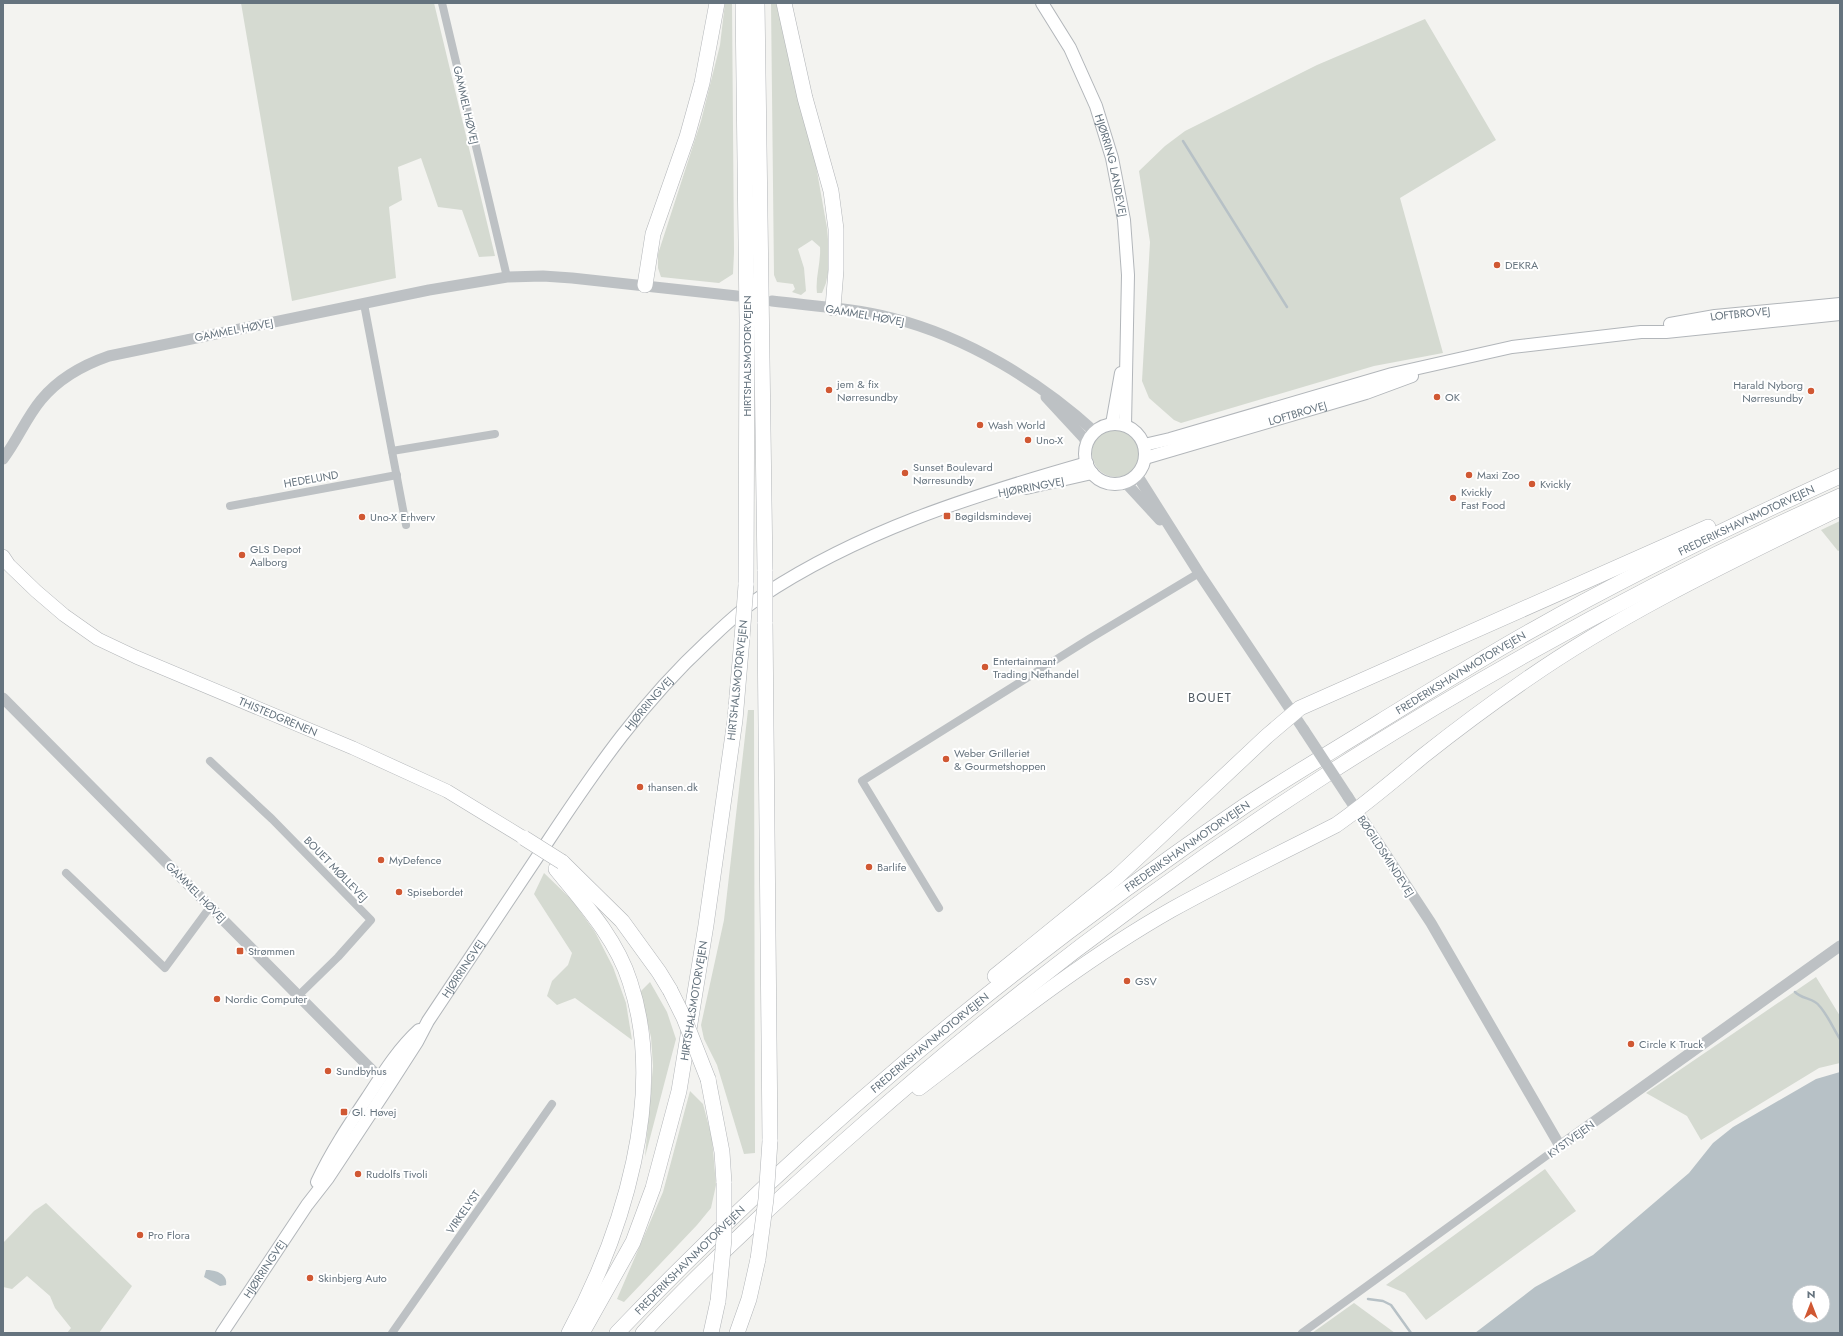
<svg xmlns="http://www.w3.org/2000/svg" width="1843" height="1336" font-family="Jost,sans-serif">
<rect width="100%" height="100%" fill="#f3f3f0"/>
<!-- green -->
<g fill="#d5dad1">
<path d="M241 3H434L495 256 479 257 462 210 438 207 421 158 398 167 402 200 389 207 396 278 292 301Z"/>
<path d="M725 3H732L734 253 733 274 719 283 661 277 658 268V254L701 121 720 45Z"/>
<path d="M771 3H776L815 160 827 228 830 261 826 283 822 293H817C815 278 821 263 820 247L812 240 798 249 804 268 806 291 801 295 792 292 795 289 793 284 777 282 774 275Z"/>
<path d="M1425 19 1496 140 1400 198 1443 353 1374 366 1181 423 1174 420 1149 398 1142 381 1150 242 1139 171 1165 146 1185 131 1317 65Z"/>
<circle cx="1116" cy="453" r="24"/>
<path d="M1840 521V550L1838 551 1821 530Z"/>
<path d="M748 710H754L755 1153 744 1154 717 1065 704 1039 701 1025 724 920Z"/>
<path d="M544 873 572 900 595 932 613 967 626 1003 632 1040 575 998 557 1005 547 996 552 981 568 965 572 953 534 894Z"/>
<path d="M1816 977 1840 1016V1063L1819 1068 1701 1140 1687 1116 1646 1093Z"/>
<path d="M650 982 667 1012 676 1039 645 1157 653 1066 651 1037 640 992Z"/>
<path d="M690 1091 703 1104 712 1138 716 1185 711 1208 697 1225 624 1302 617 1299 663 1192Z"/>
<path d="M1545 1169 1576 1211 1426 1320 1405 1293 1386 1285Z"/>
<path d="M46 1203 132 1286 99 1333H67L71 1328 55 1308 50 1296 27 1276 12 1289 3 1287V1243L34 1211Z"/>
<path d="M1354 1303 1395 1333H1312Z"/>
</g>
<!-- water -->
<g fill="#b7c1c6" fill-rule="evenodd">
<path d="M1840 1072V1333H1475L1535 1287 1593 1255 1689 1173 1713 1143 1733 1127 1816 1079ZM1799 1292H1823V1316H1799Z"/>
<path d="M206 1270C216 1270 228 1274 226 1285L220 1286 204 1277Z"/>
</g>
<g fill="none" stroke-linecap="round" stroke-linejoin="round">
<!-- stream -->
<g stroke="#b7c1c6" stroke-width="2.5">
<path d="M1183 141 1287 307"/>
<path d="M1795 992C1801 998 1809 998 1815 1002 1824 1007 1834 1030 1840 1039"/>
<path d="M1368 1299 1383 1301 1391 1305 1411 1333"/>
</g>
<defs>
<g id="secondary">
<path id="s1" d="M1042 3 1070 48 1096 106 1112 158 1124 220 1128 275 1125 425"/>
<path id="s2" d="M1670 324 1715 316 1840 304"/>
<circle cx="1115" cy="454" r="30"/>
<path d="M1112 424 1121 373"/>
<path d="M1144 445 1170 439 1392 374 1512 347 1641 332H1666L1840 314"/>
<path id="s3" d="M1145 458 1366 393 1412 376"/>
<path d="M1026 488 1092 473"/>
<path d="M317 1182C331 1152 349 1125 367 1098 382 1075 398 1049 419 1030"/>
<path id="s4" d="M222 1333 307 1205 328 1178 390 1084 417 1042 428 1021C468 961 508 901 548 841 597 767 642 702 708 641 723 627 738 612 756 600 856 532 971 496 1087 463"/>
</g>
<g id="primary">
<path id="s5" d="M3 556 9 565 36 591 64 615 98 639 136 657 353 748 447 791 524 838"/>
</g>
<g id="motorway">
<path d="M743 3 747 319 746 585"/>
<path d="M757 3 765 571"/>
<path d="M784 3 805 98 831 191 836 229V270L833 308"/>
<path d="M645 285 653 234 687 137 702 83 717 3"/>
<path d="M765 622 770 1141"/>
<path d="M562 862 622 921 659 972 670 990"/>
<path d="M556 869C584 903 617 940 630 982 667 1094 623 1233 569 1333"/>
<path d="M995 976 1117 877 1267 736 1300 708 1708 527"/>
<path d="M708 1079 722 1152 724 1183"/>
<path d="M919 1088C999 1027 1083 960 1171 910 1225 880 1281 853 1336 825 1366 804 1394 780 1423 756 1457 729 1492 703 1527 679 1625 611 1734 560 1840 508"/>
<path id="s6" d="M582 1333 633 1242 653 1188 679 1091 706 925 735 720 742 638"/>
<path id="s7" d="M617 1333C806 1135 1019 958 1246 805 1290 776 1336 749 1381 721 1432 690 1483 657 1536 628 1635 572 1737 523 1840 476"/>
<path d="M643 1333C710 1261 783 1195 857 1130 1150 870 1483 657 1840 496"/>
<path d="M711 1333 718 1301"/>
<path d="M737 1333 749 1299 758 1259"/>
</g>
</defs>
<!-- secondary casing -->
<use href="#secondary" stroke="#b2b6ba" stroke-width="14"/>
<!-- primary casing -->
<use href="#primary" stroke="#b3b6b9" stroke-width="14"/>
<!-- motorway casing -->
<use href="#motorway" stroke="#b2b5b8" stroke-width="16"/>
<!-- minor -->
<g stroke="#bdc1c4" stroke-width="8">
<path d="M442 3 507 277"/>
<path d="M364 304 406 525"/>
<path d="M392 451 495 434"/>
<path d="M230 506 397 475"/>
<path d="M210 761 272 819 371 920 338 957 298 996"/>
<path d="M66 873 165 968 210 907"/>
<path d="M939 908 862 781 1089 639 1199 573"/>
<path d="M392 1333 552 1104"/>
<path d="M1302 1333 1560 1146"/>
</g>
<!-- tertiary -->
<g stroke="#bdc1c4" stroke-width="11">
<path d="M772 301C812 306 853 308 892 318 967 337 1039 381 1095 432"/>
<path d="M1046 397 1083 437 1087 443"/>
<path d="M3 459C17 441 26 418 41 400 59 378 83 365 109 356L429 290 507 277 543 276 572 278 737 296"/>
<path d="M1137 475 1199 573 1304 730"/>
<path d="M1125 482 1160 520"/>
<path d="M3 698 374 1072 387 1082"/>
<path d="M1348 797 1431 923 1560 1146 1840 946"/>
</g>
<!-- secondary -->
<use href="#secondary" stroke="#fff" stroke-width="12"/>
<!-- primary -->
<use href="#primary" stroke="#fff" stroke-width="13"/>
<!-- motorway -->
<use href="#motorway" stroke="#fff" stroke-width="15"/>
<defs>
<g id="motorway-bridge">
<path d="M765 571V622"/>
<path d="M742 638 746 585"/>
<path d="M524 838 562 862"/>
<path d="M670 990 684 1018 708 1079"/>
<path d="M758 1259 766 1199 770 1141"/>
<path d="M718 1301 724 1239V1183"/>
</g>
</defs>
<!-- motorway-bridge casing -->
<use href="#motorway-bridge" stroke="#b2b5b8" stroke-width="16" stroke-linecap="butt"/>
<!-- tertiary-bridge -->
<path stroke="#bdc1c4" stroke-width="11" d="M1304 730 1348 797"/>
<!-- motorway-bridge -->
<use href="#motorway-bridge" stroke="#fff" stroke-width="15"/>
</g>
<!-- markers -->
<g fill="#d05833" stroke="#fff" stroke-width="1.5">
<circle cx="1497" cy="265" r="4"/>
<circle cx="829" cy="390" r="4"/>
<circle cx="1811" cy="391" r="4"/>
<circle cx="1437" cy="397" r="4"/>
<circle cx="980" cy="425" r="4"/>
<circle cx="1028" cy="440" r="4"/>
<circle cx="905" cy="473" r="4"/>
<circle cx="1469" cy="475" r="4"/>
<circle cx="1532" cy="484" r="4"/>
<circle cx="1453" cy="498" r="4"/>
<rect x="943" y="512" width="8" height="8" rx="2"/>
<circle cx="362" cy="517" r="4"/>
<circle cx="242" cy="555" r="4"/>
<circle cx="985" cy="667" r="4"/>
<circle cx="946" cy="759" r="4"/>
<circle cx="640" cy="787" r="4"/>
<circle cx="381" cy="860" r="4"/>
<circle cx="869" cy="867" r="4"/>
<circle cx="399" cy="892" r="4"/>
<rect x="236" y="947" width="8" height="8" rx="2"/>
<circle cx="1127" cy="981" r="4"/>
<circle cx="217" cy="999" r="4"/>
<circle cx="1631" cy="1044" r="4"/>
<circle cx="328" cy="1071" r="4"/>
<rect x="340" y="1108" width="8" height="8" rx="2"/>
<circle cx="358" cy="1174" r="4"/>
<circle cx="140" cy="1235" r="4"/>
<circle cx="310" cy="1278" r="4"/>
</g>
<g text-anchor="middle" dominant-baseline="central" stroke-width="4" stroke-linejoin="round" paint-order="stroke">
<!-- street labels -->
<g font-size="11" fill="#65737e" stroke="#fff">
<text transform="translate(466 105) rotate(77)">GAMMEL HØVEJ</text>
<text stroke="none"><textPath href="#s1" startOffset="178">HJØRRING LANDEVEJ</textPath></text>
<text stroke="none"><textPath href="#s2" startOffset="71">LOFTBROVEJ</textPath></text>
<text transform="translate(865 315) rotate(10)">GAMMEL HØVEJ</text>
<text transform="translate(234 330) rotate(-11)">GAMMEL HØVEJ</text>
<text transform="translate(747 356) rotate(-90)">HIRTSHALSMOTORVEJEN</text>
<text stroke="none"><textPath href="#s3" startOffset="159">LOFTBROVEJ</textPath></text>
<text transform="translate(311 479) rotate(-10)">HEDELUND</text>
<text transform="translate(1031 487) rotate(-11)">HJØRRINGVEJ</text>
<text stroke="none"><textPath href="#s7" startOffset="1399">FREDERIKSHAVNMOTORVEJEN</textPath></text>
<text stroke="none"><textPath href="#s7" startOffset="1075">FREDERIKSHAVNMOTORVEJEN</textPath></text>
<text transform="translate(737 680) rotate(-84)">HIRTSHALSMOTORVEJEN</text>
<text stroke="none"><textPath href="#s4" startOffset="761">HJØRRINGVEJ</textPath></text>
<text stroke="none"><textPath href="#s5" startOffset="323">THISTEDGRENEN</textPath></text>
<text stroke="none"><textPath href="#s7" startOffset="751">FREDERIKSHAVNMOTORVEJEN</textPath></text>
<text transform="translate(1386 856) rotate(57)">BØGILDSMINDEVEJ</text>
<text transform="translate(336 869) rotate(46)">BOUET MØLLEVEJ</text>
<text transform="translate(196 892) rotate(45)">GAMMEL HØVEJ</text>
<text stroke="none"><textPath href="#s4" startOffset="437">HJØRRINGVEJ</textPath></text>
<text stroke="none"><textPath href="#s6" startOffset="354">HIRTSHALSMOTORVEJEN</textPath></text>
<text stroke="none"><textPath href="#s7" startOffset="427">FREDERIKSHAVNMOTORVEJEN</textPath></text>
<text transform="translate(1571 1139) rotate(-36)">KYSTVEJEN</text>
<text transform="translate(463 1212) rotate(-55)">VIRKELYST</text>
<text stroke="none"><textPath href="#s7" startOffset="103">FREDERIKSHAVNMOTORVEJEN</textPath></text>
<text stroke="none"><textPath href="#s4" startOffset="77">HJØRRINGVEJ</textPath></text>
</g>
<!-- poi labels -->
<g font-size="11" fill="#65737e" stroke="#fff" text-anchor="start">
<text x="1505" y="265">DEKRA</text>
<text x="837" y="384">jem &amp; fix<tspan x="837" dy="13">Nørresundby</tspan></text>
<text x="1803" y="385" text-anchor="end">Harald Nyborg<tspan x="1803" dy="13">Nørresundby</tspan></text>
<text x="1445" y="397">OK</text>
<text x="988" y="425">Wash World</text>
<text x="1036" y="440">Uno-X</text>
<text x="913" y="467">Sunset Boulevard<tspan x="913" dy="13">Nørresundby</tspan></text>
<text x="1477" y="475">Maxi Zoo</text>
<text x="1540" y="484">Kvickly</text>
<text x="1461" y="492">Kvickly<tspan x="1461" dy="13">Fast Food</tspan></text>
<text x="955" y="516">Bøgildsmindevej</text>
<text x="370" y="517">Uno-X Erhverv</text>
<text x="250" y="549">GLS Depot<tspan x="250" dy="13">Aalborg</tspan></text>
<text x="993" y="661">Entertainmant<tspan x="993" dy="13">Trading Nethandel</tspan></text>
<text x="954" y="753">Weber Grilleriet<tspan x="954" dy="13">&amp; Gourmetshoppen</tspan></text>
<text x="648" y="787">thansen.dk</text>
<text x="389" y="860">MyDefence</text>
<text x="877" y="867">Barlife</text>
<text x="407" y="892">Spisebordet</text>
<text x="248" y="951">Strømmen</text>
<text x="1135" y="981">GSV</text>
<text x="225" y="999">Nordic Computer</text>
<text x="1639" y="1044">Circle K Truck</text>
<text x="336" y="1071">Sundbyhus</text>
<text x="352" y="1112">Gl. Høvej</text>
<text x="366" y="1174">Rudolfs Tivoli</text>
<text x="148" y="1235">Pro Flora</text>
<text x="318" y="1278">Skinbjerg Auto</text>
</g>
<!-- quarter labels -->
<g font-size="13" letter-spacing="1" fill="#525c64" stroke="#fff">
<text x="1210" y="697">BOUET</text>
</g>
</g>
<!-- border -->
<rect width="1843" height="1336" fill="none" stroke="#65737e" stroke-width="8"/>
<!-- north arrow -->
<g transform="translate(1811 1304)"><circle r="19" fill="#ffffff" stroke="#c1c7cb"/>
<path d="M0-3L7 15L0 10L-7 15Z" fill="#d05833"/>
<text y="-6" font-size="11" font-weight="bold" text-anchor="middle" fill="#65737e">N</text>
</g>
</svg>
